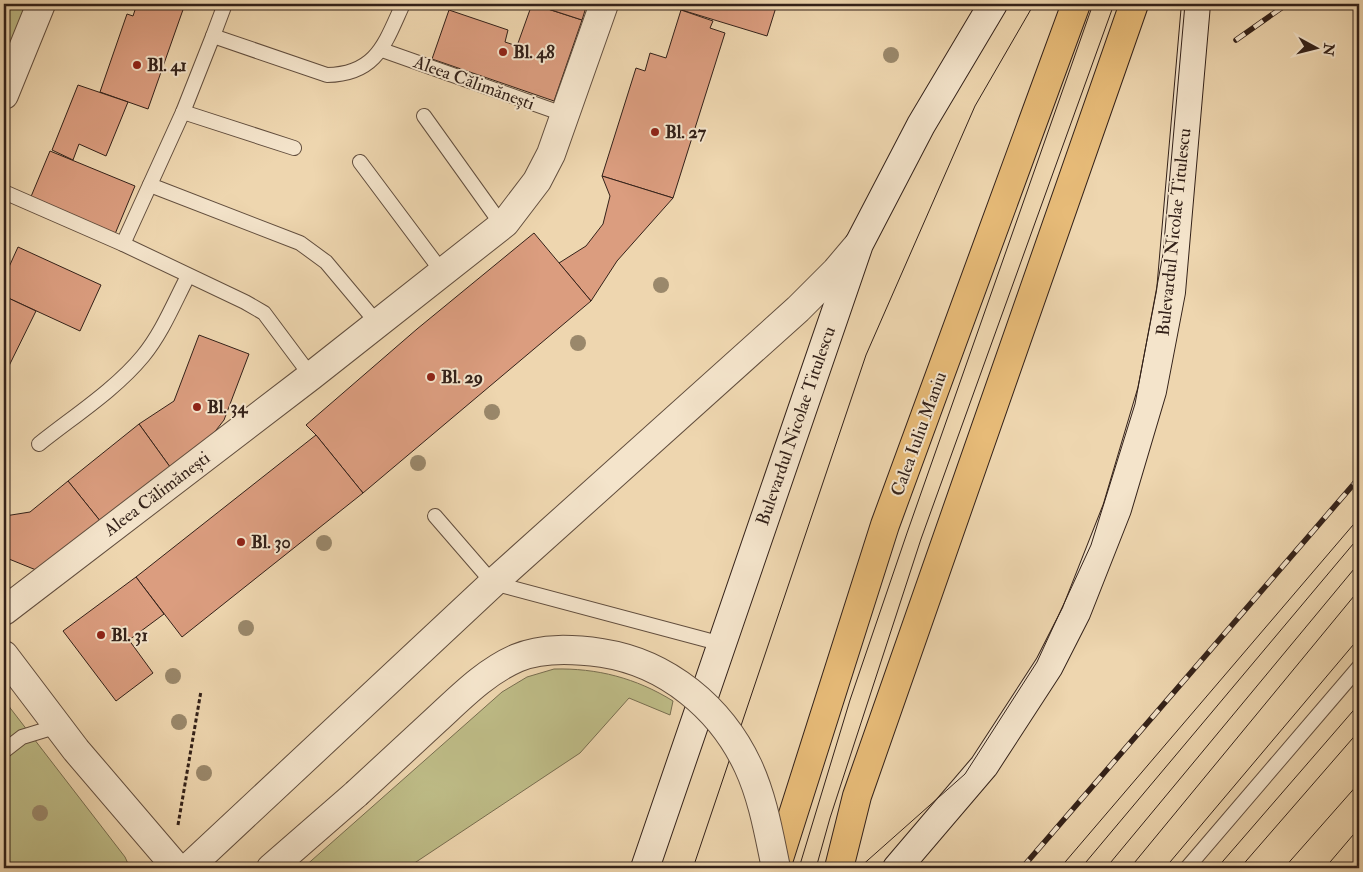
<svg xmlns="http://www.w3.org/2000/svg" width="1363" height="872" font-family="'IM FELL Double Pica',serif">
<rect width="100%" height="100%" fill="#eed6af"/>
<filter id="stains"><feTurbulence type="fractalNoise" baseFrequency=".004" numOctaves="4"/><feColorMatrix values="0 0 0 0 .2 0 0 0 0 .09 0 0 0 0 .02 0 0 0 .5 -.17"/></filter>
<radialGradient id="worn" r=".72"><stop offset=".6" stop-color="#630" stop-opacity="0"/><stop offset="1" stop-color="#630" stop-opacity=".3"/></radialGradient>
<!-- green -->
<g fill="#bebc87" stroke="#786e50">
<path d="M4 4H29L4 61Z"/>
<path d="M554 669C597 668 636 678 673 701L670 715 629 698 580 753 407 868H303L502 692 527 677Z"/>
<path d="M4 700 125 857 130 868H4Z"/>
</g>
<!-- building -->
<g fill="#db9d7f" stroke="#332119">
<path d="M137 4H185L148 109 100 92 127 14 133 16Z"/>
<path d="M532 4 582 20 554 101 432 59 449 10 508 30 505 42 517 46Z"/>
<path d="M533 4H587L582 20Z"/>
<path d="M662 4H777L767 36Z"/>
<path d="M681 10 713 21 710 28 725 33 673 198 602 176 636 68 645 71 650 53 666 58Z"/>
<path d="M78 85 128 102 106 156 79 144 73 160 52 150Z"/>
<path d="M50 151 135 186 115 234 30 199Z"/>
<path d="M602 176 673 198 617 261 591 301 559 263 586 246 603 224 610 196Z"/>
<path d="M534 233 591 301 363 493 316 435 306 425 417 329Z"/>
<path d="M18 247 101 285 80 331 4 296V278Z"/>
<path d="M4 296 36 311 4 376Z"/>
<path d="M199 335 249 354 224 420 206 443 173 471 139 424 174 401Z"/>
<path d="M139 424 173 471 101 522 68 481Z"/>
<path d="M316 435 363 493 182 637 136 577Z"/>
<path d="M68 481 101 522 41 572 4 557V509L5 516 30 512Z"/>
<path d="M136 577 164 614 129 640 153 673 116 701 63 631Z"/>
</g>
<g fill="none" stroke-linecap="round" stroke-linejoin="round">
<defs>
<g id="service">
<path d="M213 36 225 4"/>
<path d="M382 50 566 115"/>
<path d="M183 112 294 148"/>
<path d="M424 116 502 225"/>
<path d="M360 162 443 273"/>
<path d="M150 185 300 243 326 262 378 324"/>
<path d="M4 192 123 244 245 302 264 313 311 376"/>
<path d="M123 244 183 112 213 36 327 75C377 74 385 43 403 4"/>
<path d="M39 444C74 416 115 390 143 356 162 333 174 303 188 276"/>
<path d="M435 516 493 583 722 644"/>
<path d="M4 751 22 737 58 726"/>
<path d="M1187 868 1359 667"/>
</g>
<path id="minor" d="M4 611 311 376 505 223 537 181 551 154 604 4"/>
<g id="tertiary">
<path d="M4 95 41 4"/>
<path d="M4 655 76 750 177 868"/>
<path d="M188 868 493 583 798 309 836 271 858 245"/>
<path d="M271 868 356 794"/>
</g>
<g id="secondary">
<path d="M645 868 859 244 921 125 993 4"/>
<path d="M897 868 984 766 1049 666 1076 613 1117 509 1152 391 1171 292 1196 4"/>
</g>
<g id="primary">
<path d="M776 868 885 525 1076 4"/>
<path d="M839 868 857 796 1134 4"/>
</g>
</defs>
<!-- service casing -->
<use href="#service" stroke="#624e3e" stroke-width="16"/>
<!-- minor casing -->
<use href="#minor" stroke="#624e3e" stroke-width="30"/>
<!-- tertiary casing -->
<use href="#tertiary" stroke="#624e3e" stroke-width="30"/>
<!-- secondary casing -->
<use href="#secondary" stroke="#332119" stroke-width="30"/>
<!-- primary casing -->
<use href="#primary" stroke="#332119" stroke-width="30"/>
<!-- path -->
<path stroke="#332119" stroke-width="3" stroke-dasharray="4 2.5" stroke-linecap="butt" d="M178 825 201 691"/>
<!-- service -->
<use href="#service" stroke="#f4e4cb" stroke-width="14"/>
<!-- minor -->
<use href="#minor" stroke="#f4e4cb" stroke-width="28"/>
<!-- tertiary -->
<use href="#tertiary" stroke="#f4e4cb" stroke-width="28"/>
<!-- secondary -->
<use href="#secondary" stroke="#f4e4cb" stroke-width="28"/>
<!-- primary -->
<use href="#primary" stroke="#e7bb78" stroke-width="28"/>
<!-- tram -->
<g stroke="#332119" stroke-width="1">
<path d="M693 868 866 355 975 106 1034 4"/>
<path d="M799 868 850 700 907 533 1093 4"/>
<path d="M816 868 830 818 921 539 1114 4"/>
<path d="M859 868 965 774 1037 662 1091 545 1135 404 1163 254 1185 4"/>
<path d="M1060 868 1359 518"/>
<path d="M1081 868 1359 537"/>
<path d="M1106 868 1359 563"/>
<path d="M1130 868 1359 590"/>
<path d="M1165 868 1359 638"/>
<path d="M1217 868 1359 704"/>
<path d="M1240 868 1359 731"/>
<path d="M1284 868 1359 783"/>
<path d="M1325 868 1359 828"/>
<path d="M1355 868 1359 862"/>
</g>
<defs>
<g id="rail">
<path d="M1236 40 1287 4"/>
<path d="M1022 868 1359 478"/>
</g>
</defs>
<!-- rail casing -->
<use href="#rail" stroke="#332119" stroke-width="5.5"/>
<!-- rail -->
<use href="#rail" stroke="#f4e4cb" stroke-width="4" stroke-dasharray="11" stroke-linecap="butt"/>
<defs>
<path id="tertiary-bridge" d="M356 794C382 770 409 745 436 720 461 697 485 672 517 658 543 647 574 649 602 653 667 663 721 708 748 766 763 798 769 835 776 868"/>
</defs>
<!-- tertiary-bridge casing -->
<use href="#tertiary-bridge" stroke="#624e3e" stroke-width="30" stroke-linecap="butt"/>
<!-- tertiary-bridge -->
<use href="#tertiary-bridge" stroke="#f4e4cb" stroke-width="28"/>
</g>
<!-- trees -->
<g fill="#9a886b">
<circle cx="891" cy="55" r="8"/>
<circle cx="661" cy="285" r="8"/>
<circle cx="578" cy="343" r="8"/>
<circle cx="492" cy="412" r="8"/>
<circle cx="418" cy="463" r="8"/>
<circle cx="324" cy="543" r="8"/>
<circle cx="246" cy="628" r="8"/>
<circle cx="173" cy="676" r="8"/>
<circle cx="179" cy="722" r="8"/>
<circle cx="204" cy="773" r="8"/>
<circle cx="40" cy="813" r="8"/>
</g>
<!-- markers -->
<g fill="#8f2418" stroke="#f4e4cb" stroke-width="2">
<circle cx="503" cy="52" r="5"/>
<circle cx="137" cy="65" r="5"/>
<circle cx="655" cy="132" r="5"/>
<circle cx="431" cy="377" r="5"/>
<circle cx="197" cy="407" r="5"/>
<circle cx="241" cy="542" r="5"/>
<circle cx="101" cy="635" r="5"/>
</g>
<g text-anchor="middle" dominant-baseline="central" stroke-width="4" stroke-linejoin="round" paint-order="stroke">
<!-- poi labels -->
<g font-size="18" font-weight="bold" fill="#332119" stroke="#f4e4cb" text-anchor="start">
<text x="513" y="52">Bl. 48</text>
<text x="147" y="65">Bl. 41</text>
<text x="665" y="132">Bl. 27</text>
<text x="441" y="377">Bl. 29</text>
<text x="207" y="407">Bl. 34</text>
<text x="251" y="542">Bl. 30</text>
<text x="111" y="635">Bl. 31</text>
</g>
<!-- street labels -->
<g font-size="18" fill="#332119" stroke="#f4e4cb">
<text transform="translate(474 83) rotate(20)">Aleea Călimănești</text>
<text transform="translate(1174 232) rotate(-84)">Bulevardul Nicolae Titulescu</text>
<text transform="translate(796 426) rotate(-71)">Bulevardul Nicolae Titulescu</text>
<text transform="translate(919 434) rotate(-70)">Calea Iuliu Maniu</text>
<text transform="translate(157 494) rotate(-37)">Aleea Călimănești</text>
</g>
</g>
<!-- margin -->
<rect width="1363" height="872" fill="none" stroke="#eed6af" stroke-width="20"/>
<rect x="5" y="5" width="1353" height="862" fill="none" stroke="#332119" stroke-width="2.5"/>
<rect x="10" y="10" width="1343" height="852" fill="none" stroke="#332119"/>
<!-- north arrow -->
<g transform="translate(1316 48) rotate(97)" stroke="#f4e4cb" stroke-width="4" paint-order="stroke">
<path d="M0-4L9 19L0 12L-9 19Z" fill="#332119"/>
<text y="-8" font-size="14" font-weight="bold" text-anchor="middle" fill="#332119">N</text>
</g>
<rect width="100%" height="100%" filter="url(#stains)"/>
<rect width="100%" height="100%" fill="url(#worn)"/>
</svg>
